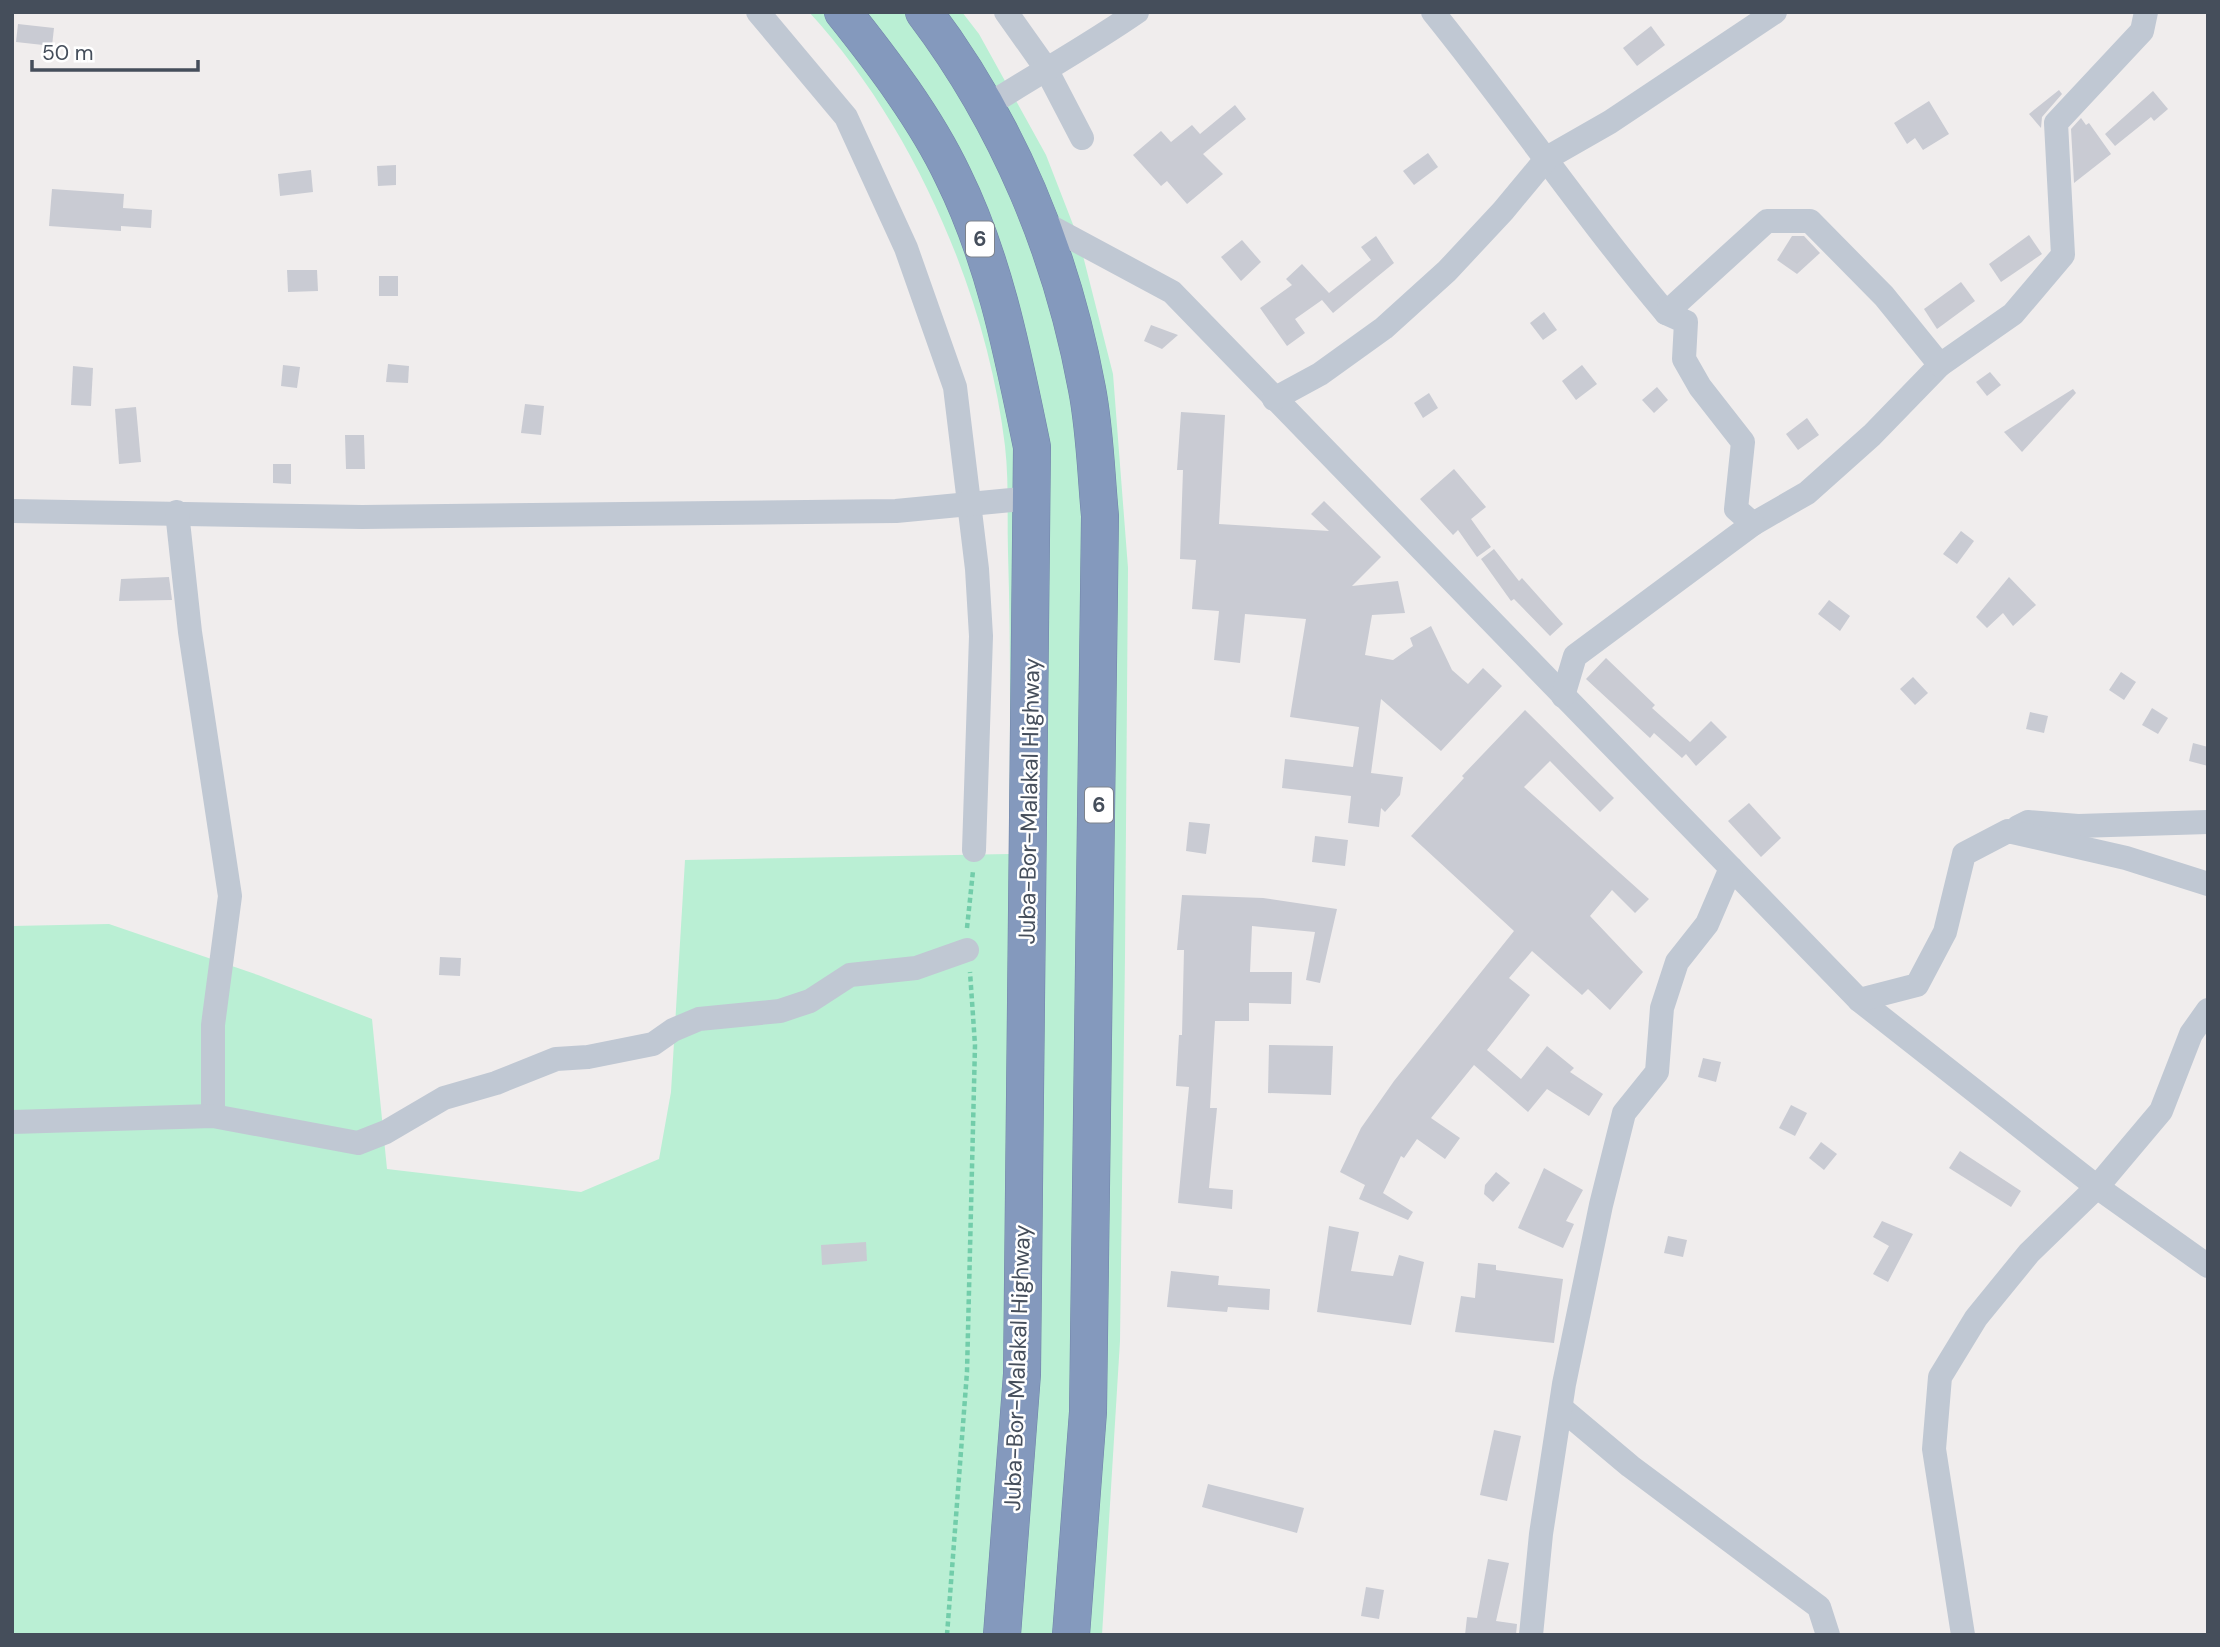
<svg xmlns="http://www.w3.org/2000/svg" width="2220" height="1647" font-family="'DM Sans',sans-serif">
<rect width="100%" height="100%" fill="#f0eded"/>
<!-- green -->
<path fill="#baefd4" d="M809 12H962L979 34 1046 155 1079 240 1113 374 1128 568 1125 957 1120 1341 1102 1635H12V926L109 924 258 975 372 1019 387 1169 581 1192 659 1159 671 1092 685 860 1009 854C1010 753 1011 652 1008 552 1007 517 1009 480 1005 446 987 294 913 125 809 12Z"/>
<!-- building -->
<g fill="#c9cbd3">
<path d="M18 24 54 28 52 46 16 42Z"/>
<path d="M1651 26 1665 45 1637 66 1623 48Z"/>
<path d="M2059 90 2062 94 2042 117 2041 128 2029 114Z"/>
<path d="M2153 91 2168 109 2154 121 2151 117 2115 146 2105 134Z"/>
<path d="M1929 101 1949 134 1923 150 1915 138 1907 144 1894 123Z"/>
<path d="M1235 105 1246 119 1203 154 1223 174 1187 204 1167 181 1161 186 1133 155 1161 131 1171 142 1192 125 1200 134Z"/>
<path d="M2081 118 2086 125 2089 123 2111 154 2074 183 2071 129Z"/>
<path d="M1428 153 1438 167 1414 185 1403 171Z"/>
<path d="M396 165V185L378 186 377 166Z"/>
<path d="M311 170 313 192 280 196 278 174Z"/>
<path d="M52 189 124 194 123 208 152 210 151 228 121 226V231L49 226Z"/>
<path d="M2029 235 2042 254 2001 282 1989 264Z"/>
<path d="M1376 236 1394 263 1333 313 1322 300 1295 319 1305 333 1287 346 1260 308 1292 285 1286 279 1302 264 1329 293 1371 260 1361 247Z"/>
<path d="M1792 236H1804L1820 253 1797 274 1777 260Z"/>
<path d="M1242 240 1261 262 1241 281 1221 257Z"/>
<path d="M287 270H317L318 291 288 292Z"/>
<rect x="379" y="276" width="19" height="20"/>
<path d="M1961 282 1975 301 1937 329 1924 309Z"/>
<path d="M1544 312 1557 330 1543 340 1530 323Z"/>
<path d="M1151 325 1178 335 1162 349 1144 341Z"/>
<path d="M388 364 409 366 408 383 386 382Z"/>
<path d="M283 365 300 367 297 388 281 386Z"/>
<path d="M1582 365 1597 384 1576 400 1562 381Z"/>
<path d="M73 366 93 368 91 406 71 405Z"/>
<path d="M1990 372 2001 385 1987 396 1976 382Z"/>
<path d="M1657 387 1668 400 1654 413 1642 400Z"/>
<path d="M2073 389 2076 393 2022 452 2004 432Z"/>
<path d="M1429 393 1438 408 1423 418 1414 403Z"/>
<path d="M525 404 544 406 541 435 521 433Z"/>
<path d="M136 407 141 462 119 464 115 409Z"/>
<path d="M1181 412 1225 415 1219 524 1329 531 1311 514 1324 501 1381 557 1352 586 1398 581 1405 613 1372 615 1365 655 1393 660 1413 646 1410 638 1431 626 1452 670 1468 684 1483 668 1502 686 1441 751 1381 699 1371 773 1403 777 1400 795 1385 812 1381 808 1379 827 1348 823 1351 796 1282 788 1285 759 1353 767 1359 727 1290 717 1306 619 1245 614 1240 663 1214 660 1219 611 1192 609 1196 560 1180 559 1183 470H1177Z"/>
<path d="M1807 418 1819 435 1798 450 1786 434Z"/>
<path d="M345 435H364L365 469H346Z"/>
<path d="M273 464H291V484L273 483Z"/>
<path d="M1454 469 1486 507 1471 519 1491 547 1477 557 1458 530 1453 535 1420 499Z"/>
<path d="M1961 531 1974 541 1957 564 1943 554Z"/>
<path d="M1494 549 1515 576 1519 581 1522 578 1563 624 1550 636 1514 599 1511 601 1481 559Z"/>
<path d="M169 577 172 600 119 601 121 579Z"/>
<path d="M2009 577 2036 605 2013 626 2003 613 1987 628 1976 617Z"/>
<path d="M1829 600 1850 616 1840 631 1818 614Z"/>
<path d="M1606 658 1655 705 1652 708 1690 742 1711 721 1727 737 1696 766 1686 754 1682 758 1654 733 1650 738 1586 679Z"/>
<path d="M2121 672 2136 682 2124 700 2109 690Z"/>
<path d="M1913 677 1928 693 1915 705 1900 689Z"/>
<path d="M2152 708 2168 718 2158 734 2142 725Z"/>
<path d="M1525 710 1614 798 1600 812 1550 761 1524 787 1649 899 1635 913 1612 890 1590 916 1643 972 1610 1010 1588 989 1582 995 1532 951 1509 978 1530 995 1487 1050 1521 1079 1547 1046 1574 1068 1570 1072 1603 1094 1589 1116 1547 1089 1528 1112 1474 1065 1431 1118 1460 1138 1445 1159 1417 1139 1404 1158 1401 1156 1383 1193 1413 1212 1408 1220 1359 1199 1365 1185 1340 1172 1361 1128 1394 1081 1514 931 1411 836 1464 778 1462 776Z"/>
<path d="M2030 712 2048 716 2044 733 2026 729Z"/>
<path d="M2193 743 2208 747V766L2189 761Z"/>
<path d="M1749 803 1781 838 1761 857 1728 821Z"/>
<path d="M1189 822 1210 824 1206 854 1186 851Z"/>
<path d="M1315 836 1348 840 1345 866 1312 862Z"/>
<path d="M1182 895 1263 898 1337 909 1320 983 1306 980 1315 932 1252 926 1250 972H1292L1291 1004 1249 1003V1021H1215L1210 1108H1217L1209 1188 1233 1190 1232 1209 1178 1203 1189 1087 1176 1086 1179 1035H1182L1184 950H1177Z"/>
<path d="M440 957 461 958 460 976 439 975Z"/>
<path d="M1269 1045 1333 1046 1331 1095 1268 1093Z"/>
<path d="M1703 1058 1721 1062 1716 1082 1698 1077Z"/>
<path d="M1791 1105 1807 1113 1795 1136 1779 1128Z"/>
<path d="M1821 1142 1837 1154 1824 1170 1809 1158Z"/>
<path d="M1960 1151 2021 1191 2011 1207 1949 1168Z"/>
<path d="M1544 1168 1583 1190 1566 1221 1574 1224 1563 1248 1518 1228Z"/>
<path d="M1496 1172 1510 1183 1493 1202 1484 1194 1485 1185Z"/>
<path d="M1882 1221 1913 1234 1888 1282 1873 1274 1889 1246 1873 1237Z"/>
<path d="M1329 1226 1359 1232 1351 1271 1393 1276 1399 1255 1424 1262 1411 1325 1317 1312Z"/>
<path d="M1668 1236 1687 1240 1683 1257 1664 1253Z"/>
<path d="M866 1242 867 1261 822 1265 821 1245Z"/>
<path d="M1478 1263 1496 1265V1270L1563 1279 1554 1343 1455 1332 1461 1296 1475 1298Z"/>
<path d="M1171 1271 1219 1276 1218 1285 1270 1289 1269 1310 1228 1307 1227 1312 1167 1307Z"/>
<path d="M1494 1430 1521 1436 1507 1501 1480 1495Z"/>
<path d="M1208 1484 1304 1508 1297 1533 1202 1507Z"/>
<path d="M1488 1559 1509 1563 1496 1621 1517 1624 1516 1635H1465L1467 1617 1477 1618Z"/>
<path d="M1366 1587 1384 1590 1379 1619 1361 1616Z"/>
</g>
<g fill="none" stroke-linecap="round" stroke-linejoin="round">
<defs>
<g id="highway">
<path d="M843 12C883 62 926 119 953 176 995 261 1013 355 1032 447L1022 1374 1002 1635"/>
<path d="M924 12C1008 123 1062 253 1087 389 1095 430 1096 474 1100 516L1088 1412 1071 1635"/>
</g>
</defs>
<!-- highway casing -->
<use href="#highway" stroke="#7084a8" stroke-width="38"/>
<!-- path -->
<g stroke="#72cdaa" stroke-width="4.5" stroke-dasharray="5 3.5" stroke-linecap="butt">
<path d="M967 928 973 871"/>
<path d="M947 1635 967 1372 975 1045 970 972"/>
</g>
<!-- minor -->
<g stroke="#c0c8d3" stroke-width="24">
<path d="M758 12 846 117 906 248 955 387 977 569 981 636 974 850"/>
<path d="M1006 12 1045 67 1082 138"/>
<path d="M1433 12C1513 111 1584 216 1666 313"/>
<path d="M987 106C1037 74 1088 46 1137 12"/>
<path d="M1042 222 1172 292 1859 1000 2097 1187 2208 1266"/>
<path d="M1274 399 1320 374 1384 328 1447 271 1503 211 1547 158 1610 122 1775 12"/>
<path d="M12 511 362 517 896 511 1033 498"/>
<path d="M177 512 190 632 230 896 213 1025V1116"/>
<path d="M1753 524 1807 493 1872 435 1940 365"/>
<path d="M1563 696 1575 656 1753 524 1736 509 1743 442 1700 387 1684 359 1686 322 1666 313 1767 221H1810L1884 296 1940 365 2013 314 2063 255 2056 123 2142 31 2146 12"/>
<path d="M2018 827 2028 822 2078 826 2208 822"/>
<path d="M1859 1000 1917 985 1945 932 1964 854 2008 831 2126 858 2208 884"/>
<path d="M12 1122 213 1116 358 1143 386 1132 444 1098 496 1083 556 1059 588 1057 653 1044 673 1030 699 1019 780 1011 810 1001 850 975 916 968 967 950"/>
<path d="M1561 1408 1630 1466 1819 1607 1828 1635"/>
<path d="M1531 1635 1541 1534 1564 1384 1601 1205 1624 1113 1657 1072 1662 1008 1677 962 1707 924 1731 868"/>
<path d="M1963 1635 1934 1449 1940 1377 1976 1318 2029 1253 2097 1187 2161 1111 2191 1034 2208 1010"/>
</g>
<!-- highway -->
<use href="#highway" stroke="#8499bd" stroke-width="37"/>
</g>
<g text-anchor="middle" dominant-baseline="central" stroke-width="5" stroke-linejoin="round" paint-order="stroke">
<!-- shield labels -->
<g fill="#fff" stroke="#7d838c" stroke-width="2">
<rect x="966" y="221.5" width="28" height="35" rx="5"/>
<rect x="1085" y="787.5" width="28" height="35" rx="5"/>
</g>
<g font-size="21" font-weight="bold" fill="#454e5b">
<text x="980" y="239">6</text>
<text x="1099" y="805">6</text>
</g>
<!-- street labels -->
<g font-size="23" fill="#454e5b" stroke="#fff">
<text transform="translate(1029 801) rotate(-89)">Juba-Bor-Malakal Highway</text>
<text transform="translate(1017 1368) rotate(-88)">Juba-Bor-Malakal Highway</text>
</g>
</g>
<!-- border -->
<rect width="2220" height="1647" fill="none" stroke="#454e5b" stroke-width="28"/>
<!-- scale -->
<path d="M32 60v10h166v-10" fill="none" stroke="#454e5b" stroke-width="3.5"/>
<text x="42" y="60" font-size="21" fill="#454e5b" stroke="#ffffff" stroke-width="5" paint-order="stroke">50 m</text>
</svg>
